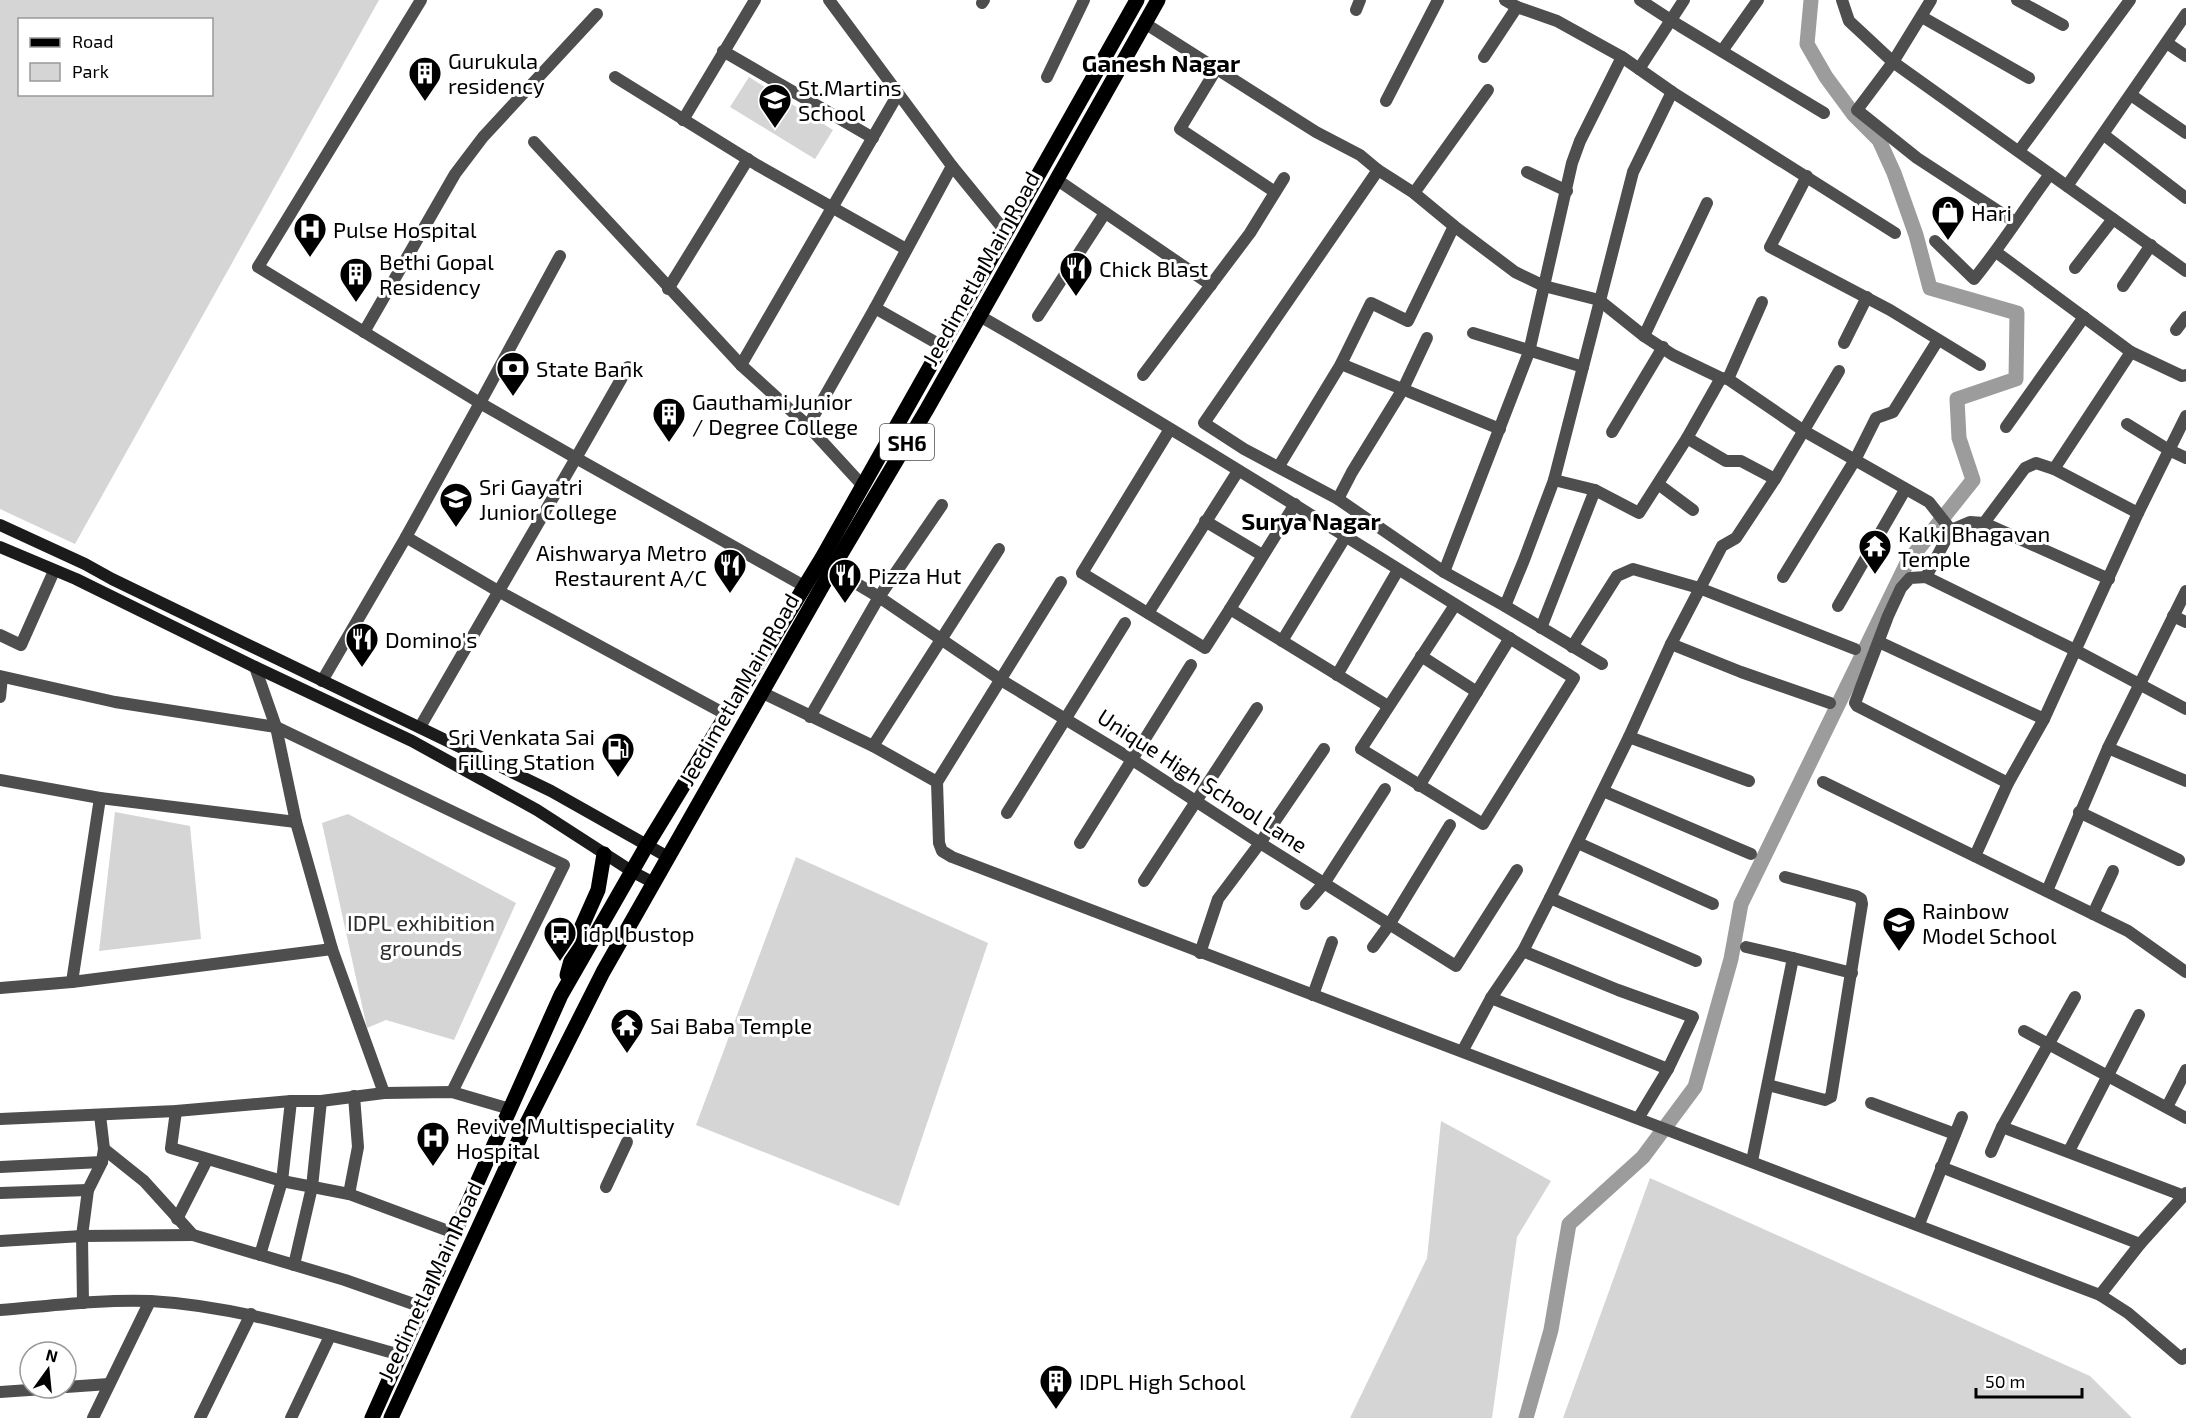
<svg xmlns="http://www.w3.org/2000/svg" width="2186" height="1418" font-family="'Exo 2',sans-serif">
<rect width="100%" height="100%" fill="#fff"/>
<!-- green -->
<g fill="#d5d5d5" fill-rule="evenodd">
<path d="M0 0H379L75 544 0 509ZM20 20H212V94H20Z"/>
<path d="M749 77 833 130 815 159 730 107Z"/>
<path d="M115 812 190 826 201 939 99 951Z"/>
<path d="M348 814 516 903 454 1040 386 1020 367 1028 322 823Z"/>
<path d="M796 857 988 943 899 1206 696 1125Z"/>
<path d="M1441 1121 1551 1181 1517 1237 1492 1418H1350L1427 1258Z"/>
<path d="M1650 1178 2090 1376 2132 1418H1563Z"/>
</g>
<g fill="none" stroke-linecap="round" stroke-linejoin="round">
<!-- canal -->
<path stroke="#9c9c9c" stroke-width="15" d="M1526 1418 1551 1330 1569 1224 1643 1157 1695 1087 1731 959 1741 904 1907 563 1973 480 1959 438 1957 399 2016 379 2017 313 1930 288 1916 235 1894 173 1879 140 1854 115 1826 77 1807 44 1811 0"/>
<!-- street -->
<g stroke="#4e4e4e" stroke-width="12">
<path d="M421 0 258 267 480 403 560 256"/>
<path d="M829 0 952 166 1005 231"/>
<path d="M1505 0 1517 7 1557 21 1622 57 1672 92 1895 233"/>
<path d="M1640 0 1680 26 1824 113"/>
<path d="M1842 0 1849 21 1893 62 2186 271"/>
<path d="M1931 0 1893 62 1857 110 1917 158 2015 222"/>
<path d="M2017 0 2063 25"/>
<path d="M982 3 984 0"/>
<path d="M1356 10 1360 0"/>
<path d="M1922 17 2029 78"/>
<path d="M1146 24 1316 132 1360 155 1378 170 1414 193 1454 226 1515 272 1544 286 1599 300 1644 336 1673 355 1721 378 1728 379 1804 431 1929 502 1951 530"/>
<path d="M2167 43 2186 56"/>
<path d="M723 51 873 138"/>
<path d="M1722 51 1758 0"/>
<path d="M1484 57 1517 7"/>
<path d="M1217 68 1180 129 1275 192"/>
<path d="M1639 69 1684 0"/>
<path d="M615 77 757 165 906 249"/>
<path d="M1047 77 1084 0"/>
<path d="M2131 95 2186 133"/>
<path d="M1386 101 1438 0"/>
<path d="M683 120 755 0"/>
<path d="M2104 135 2186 198"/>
<path d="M534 142 741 365 808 426 875 308 952 166"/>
<path d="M2019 151 2130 0"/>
<path d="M1378 170 1204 423 1244 449 1338 499 1444 572 1505 606 1602 664"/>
<path d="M1527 172 1567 191"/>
<path d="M1807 176 1770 247 1890 310 1980 365"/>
<path d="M1056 179 1211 285"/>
<path d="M2067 186 2186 14"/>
<path d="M1414 193 1488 90"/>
<path d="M1935 241 1974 279C2001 246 2024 209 2050 174"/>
<path d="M1996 252 2131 352 2182 376 2186 375"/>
<path d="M2075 268 2113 219"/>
<path d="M2123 286 2151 245"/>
<path d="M668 289 748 159"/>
<path d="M875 308 942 346"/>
<path d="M978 315C1180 431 1376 556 1574 678L1483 824 1361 749 1455 605"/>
<path d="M1038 316 1105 213"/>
<path d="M2176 330 2186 317"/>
<path d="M364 332 455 174 483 137 597 14"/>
<path d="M1473 333 1583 367"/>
<path d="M1644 336 1707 203"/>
<path d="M1844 343 1867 297"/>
<path d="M1341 364 1500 429"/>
<path d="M741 365 898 94"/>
<path d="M628 367 576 458 804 586"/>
<path d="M1143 375 1250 233 1284 178"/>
<path d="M1728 379 1762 302"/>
<path d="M2127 424 2169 450 2186 458"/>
<path d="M808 426 863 486"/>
<path d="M2006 427 2084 317"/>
<path d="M1170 429 1082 573 1205 648 1230 609 1388 706"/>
<path d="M1612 432 1663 347"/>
<path d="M1687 438 1726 461H1741L1775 479"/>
<path d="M1279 466 1341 364 1371 303 1408 321 1454 226"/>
<path d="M2054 469 2131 352"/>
<path d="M1658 484 1693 510"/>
<path d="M1595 490 1639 513 1687 438 1721 378"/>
<path d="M1338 499 1352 472 1403 389 1427 338"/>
<path d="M1205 521 1262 555"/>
<path d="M1984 523 2025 468 2036 463 2054 469 2138 513"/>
<path d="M406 537 498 591 727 715"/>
<path d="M832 569 879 597 1001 680 1131 759 1260 843 1456 966 1517 870"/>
<path d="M1444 572 1529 352 1572 163 1580 141 1622 57"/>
<path d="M1783 577 1855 460 1876 418 1893 412 1938 340"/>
<path d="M1926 577 1951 530 1970 522 1984 523 2109 579"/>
<path d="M1505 606 1524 560 1554 480 1633 172 1672 92"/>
<path d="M1838 606 1905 490"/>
<path d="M1230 609 1295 504"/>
<path d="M1148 613 1238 471"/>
<path d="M2173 616 2186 622"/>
<path d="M1541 628 1595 490 1554 480"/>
<path d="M0 635 21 645 54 571"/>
<path d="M1282 641 1346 536"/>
<path d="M1879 642 2044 719"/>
<path d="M1671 644 1741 672 1830 703"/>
<path d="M1572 647 1617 576 1633 569 1699 588 1855 649"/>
<path d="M1421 656 1477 692"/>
<path d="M255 667 276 727 296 822 332 949 384 1093"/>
<path d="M1337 675 1398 570"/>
<path d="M0 676 115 702 276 727 564 865 452 1092"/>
<path d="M322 681 406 537 480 403 576 458 420 727"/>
<path d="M761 692 873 746 937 782 939 843 942 851 952 857C1334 1005 1718 1146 2100 1295L2128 1313 2182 1359 2186 1354"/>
<path d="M0 697 2 677"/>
<path d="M810 717 879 597 942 505"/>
<path d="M1629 737 1749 781"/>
<path d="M873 746 999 549"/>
<path d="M2108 748 2186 781"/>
<path d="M0 780 100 798 296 822"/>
<path d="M937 782 1061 582"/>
<path d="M1823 782 2128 931 2186 972"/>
<path d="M2008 783 1857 706 1855 703 1888 616 1901 588 1910 578 1926 577 2077 651 2186 709"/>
<path d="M1419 786 1510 638"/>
<path d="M1603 791 1751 854"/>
<path d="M2079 812 2179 860"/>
<path d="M1007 813 1125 623"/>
<path d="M1080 843 1191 665"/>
<path d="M1578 843 1713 904"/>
<path d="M1975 856 2008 783 2044 719 2138 513 2186 416"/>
<path d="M1144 881 1257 708"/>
<path d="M2047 891 2108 748 2186 591"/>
<path d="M1550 898 1696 961"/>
<path d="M1306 904 1325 882 1385 789"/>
<path d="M2093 914 2113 871"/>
<path d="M1373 947 1389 925 1450 825"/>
<path d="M1746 947 1793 958"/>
<path d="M1523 951 1618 990 1693 1017 1668 1069 1639 1117"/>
<path d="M1200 953 1218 899 1260 843 1324 749"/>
<path d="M72 982 100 798"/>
<path d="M0 988 72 982 332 949"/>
<path d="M1313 995 1332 942"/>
<path d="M1491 998 1668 1069"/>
<path d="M2024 1031 2186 1118"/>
<path d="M1463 1050 1491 998 1523 951 1550 898 1629 737 1671 644 1722 546 1736 538 1775 479 1839 371"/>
<path d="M1768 1085 1825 1100 1831 1097 1862 904 1861 899 1856 896 1785 877"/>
<path d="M1871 1103 1955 1134"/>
<path d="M2167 1107 2186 1070"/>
<path d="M176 1111 171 1148 282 1181 349 1194 454 1233"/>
<path d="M0 1119 176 1111 291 1101H321L384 1093 452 1092 510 1109"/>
<path d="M2002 1127 2184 1196"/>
<path d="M104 1149 144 1181 193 1235 345 1280 422 1307"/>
<path d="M2069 1151 2139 1015"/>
<path d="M1991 1152 2002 1127 2075 997"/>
<path d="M1752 1161 1793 958 1852 973"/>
<path d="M0 1167 102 1162"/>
<path d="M1941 1167 2140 1244"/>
<path d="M606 1187 627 1142"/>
<path d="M0 1193 88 1190"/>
<path d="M349 1194 358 1147 354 1096"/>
<path d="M177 1219 207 1160"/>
<path d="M1919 1224 1962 1117"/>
<path d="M0 1241 82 1236 193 1235"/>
<path d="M260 1255 282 1181 291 1101"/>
<path d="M294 1265 312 1187 321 1101"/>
<path d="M2100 1295 2140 1244 2186 1193"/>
<path d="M83 1303 82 1236 88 1190 102 1162 104 1149 100 1115"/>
<path d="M0 1310C50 1306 101 1299 151 1301 236 1306 318 1332 400 1355"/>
<path d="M66 1387 109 1384"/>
<path d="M0 1392 58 1388"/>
<path d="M93 1418 150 1301"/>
<path d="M200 1418 251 1314"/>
<path d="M291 1418 330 1336"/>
</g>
<!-- secondary -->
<g stroke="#1b1b1b" stroke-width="12">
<path d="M0 525 85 564 112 579 551 791 668 857"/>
<path d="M0 547 76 579 255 667 412 741 537 810 633 872 652 882"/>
</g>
<!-- primary -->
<g stroke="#000" stroke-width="15">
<path d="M567 975 578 935 598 890 604 854"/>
<path d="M372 1418 561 995 647 845 822 558 1137 0"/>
<path d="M391 1418 524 1129 603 972 832 569 927 409 1158 0"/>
</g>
</g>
<!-- icons -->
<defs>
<symbol id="building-pin" viewBox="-11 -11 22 30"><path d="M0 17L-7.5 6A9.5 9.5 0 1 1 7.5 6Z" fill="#000" stroke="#fff"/><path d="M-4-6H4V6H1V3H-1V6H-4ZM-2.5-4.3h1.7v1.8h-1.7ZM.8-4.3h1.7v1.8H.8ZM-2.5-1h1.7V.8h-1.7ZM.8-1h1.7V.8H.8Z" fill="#fff"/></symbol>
<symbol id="school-pin" viewBox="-11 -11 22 30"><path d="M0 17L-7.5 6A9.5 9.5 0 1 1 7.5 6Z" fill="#000" stroke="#fff"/><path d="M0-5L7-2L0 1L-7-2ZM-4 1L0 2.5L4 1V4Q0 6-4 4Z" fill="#fff"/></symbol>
<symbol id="shop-pin" viewBox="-11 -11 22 30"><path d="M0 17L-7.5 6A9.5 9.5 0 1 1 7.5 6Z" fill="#000" stroke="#fff"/><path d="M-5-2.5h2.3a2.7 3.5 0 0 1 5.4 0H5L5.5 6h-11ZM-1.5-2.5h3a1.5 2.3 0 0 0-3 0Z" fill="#fff"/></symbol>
<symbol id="hospital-pin" viewBox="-11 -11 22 30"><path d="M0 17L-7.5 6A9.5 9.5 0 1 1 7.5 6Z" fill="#000" stroke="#fff"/><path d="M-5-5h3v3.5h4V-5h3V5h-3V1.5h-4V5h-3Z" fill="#fff"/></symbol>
<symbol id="restaurant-pin" viewBox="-11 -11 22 30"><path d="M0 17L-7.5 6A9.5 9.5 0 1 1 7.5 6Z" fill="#000" stroke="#fff"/><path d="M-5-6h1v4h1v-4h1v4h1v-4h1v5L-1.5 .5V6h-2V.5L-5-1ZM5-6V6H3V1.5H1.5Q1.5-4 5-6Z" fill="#fff"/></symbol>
<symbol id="bank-pin" viewBox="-11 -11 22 30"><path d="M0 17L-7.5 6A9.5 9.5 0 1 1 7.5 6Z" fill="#000" stroke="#fff"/><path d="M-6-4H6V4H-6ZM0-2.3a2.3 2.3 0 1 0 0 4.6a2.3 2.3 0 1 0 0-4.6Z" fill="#fff"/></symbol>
<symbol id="university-pin" viewBox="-11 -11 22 30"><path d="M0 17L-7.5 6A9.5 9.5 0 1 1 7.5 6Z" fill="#000" stroke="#fff"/><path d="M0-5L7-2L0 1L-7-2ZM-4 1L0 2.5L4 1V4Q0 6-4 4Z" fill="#fff"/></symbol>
<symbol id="temple-pin" viewBox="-11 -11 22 30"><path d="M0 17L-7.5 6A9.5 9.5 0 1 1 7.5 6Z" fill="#000" stroke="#fff"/><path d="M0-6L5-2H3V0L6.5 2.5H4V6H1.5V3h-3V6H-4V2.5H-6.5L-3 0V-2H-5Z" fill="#fff"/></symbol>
<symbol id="fuel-pin" viewBox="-11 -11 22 30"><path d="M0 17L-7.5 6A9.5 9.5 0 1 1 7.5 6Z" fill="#000" stroke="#fff"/><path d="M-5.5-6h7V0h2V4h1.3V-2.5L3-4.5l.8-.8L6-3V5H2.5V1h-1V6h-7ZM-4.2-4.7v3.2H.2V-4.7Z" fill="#fff"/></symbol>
<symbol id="bus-pin" viewBox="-11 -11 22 30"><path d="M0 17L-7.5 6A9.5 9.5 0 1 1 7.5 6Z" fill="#000" stroke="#fff"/><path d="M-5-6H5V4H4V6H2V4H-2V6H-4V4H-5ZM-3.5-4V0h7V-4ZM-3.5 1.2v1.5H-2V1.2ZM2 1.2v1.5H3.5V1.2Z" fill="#fff"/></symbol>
</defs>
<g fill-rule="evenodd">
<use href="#building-pin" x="406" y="54" width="38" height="52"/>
<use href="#school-pin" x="756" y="81" width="38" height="52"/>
<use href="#shop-pin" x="1929" y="193" width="38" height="52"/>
<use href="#hospital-pin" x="291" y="210" width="38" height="52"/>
<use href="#restaurant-pin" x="1057" y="249" width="38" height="52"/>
<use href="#building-pin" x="337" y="255" width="38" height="52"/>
<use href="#bank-pin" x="494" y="349" width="38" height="52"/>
<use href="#building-pin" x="650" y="395" width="38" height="52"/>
<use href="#university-pin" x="437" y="480" width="38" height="52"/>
<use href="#temple-pin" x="1856" y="527" width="38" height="52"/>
<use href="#restaurant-pin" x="711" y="546" width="38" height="52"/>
<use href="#restaurant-pin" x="826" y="556" width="38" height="52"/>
<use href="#restaurant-pin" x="343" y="620" width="38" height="52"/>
<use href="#fuel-pin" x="599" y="730" width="38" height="52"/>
<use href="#school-pin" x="1880" y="904" width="38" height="52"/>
<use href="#bus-pin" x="541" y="914" width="38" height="52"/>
<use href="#temple-pin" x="608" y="1006" width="38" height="52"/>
<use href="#hospital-pin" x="414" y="1119" width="38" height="52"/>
<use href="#building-pin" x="1037" y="1362" width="38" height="52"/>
</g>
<g text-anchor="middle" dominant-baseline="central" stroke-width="6" stroke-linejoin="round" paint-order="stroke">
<!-- shield labels -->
<rect fill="#fff" stroke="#4c4c4c" stroke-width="1.5" x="880" y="424" width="54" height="36" rx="4.5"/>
<g font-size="21" font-weight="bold" fill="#000">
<text x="907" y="442">SH6</text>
</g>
<!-- poi labels -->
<g font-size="22" fill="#000" stroke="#fff" text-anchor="start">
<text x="448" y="60">Gurukula<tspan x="448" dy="25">residency</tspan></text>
<text x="798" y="87">St.Martins<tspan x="798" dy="25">School</tspan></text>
<text x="1971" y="212">Hari</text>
<text x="333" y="229">Pulse Hospital</text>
<text x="379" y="261">Bethi Gopal<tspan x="379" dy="25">Residency</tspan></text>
<text x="1099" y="268">Chick Blast</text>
<text x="536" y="368">State Bank</text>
<text x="692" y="401">Gauthami Junior<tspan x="692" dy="25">/ Degree College</tspan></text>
<text x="479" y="486">Sri Gayatri<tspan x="479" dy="25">Junior College</tspan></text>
<text x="1898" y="533">Kalki Bhagavan<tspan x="1898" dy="25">Temple</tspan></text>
<text x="707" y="552" text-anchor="end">Aishwarya Metro<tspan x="707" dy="25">Restaurent A/C</tspan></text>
<text x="868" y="575">Pizza Hut</text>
<text x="385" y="639">Domino's</text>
<text x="595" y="736" text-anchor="end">Sri Venkata Sai<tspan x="595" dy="25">Filling Station</tspan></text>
<text x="1922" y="910">Rainbow<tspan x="1922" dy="25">Model School</tspan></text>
<text x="583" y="933">idpl bustop</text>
<text x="650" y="1025">Sai Baba Temple</text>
<text x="456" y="1125">Revive Multispeciality<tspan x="456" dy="25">Hospital</tspan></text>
<text x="1079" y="1381">IDPL High School</text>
</g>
<!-- street labels -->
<g font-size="22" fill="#000" stroke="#fff">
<text transform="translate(980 268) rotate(-61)">Jeedimetla Main Road</text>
<text transform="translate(738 689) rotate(-60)">Jeedimetla Main Road</text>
<text transform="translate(1203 780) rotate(33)">Unique High School Lane</text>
<text transform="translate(429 1281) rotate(-65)">Jeedimetla Main Road</text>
</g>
<!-- park labels -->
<g font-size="22" fill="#2c2c2c" stroke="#fff">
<text x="421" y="922">IDPL exhibition<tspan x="421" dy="25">grounds</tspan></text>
</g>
<!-- neighbourhood labels -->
<g font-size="24" font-weight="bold" fill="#000" stroke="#fff">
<text x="1161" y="62">Ganesh Nagar</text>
<text x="1311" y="520">Surya Nagar</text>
</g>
</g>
<!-- legend -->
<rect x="18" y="18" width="195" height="78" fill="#ffffff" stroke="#999999" stroke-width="1.5"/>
<rect x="30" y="38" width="30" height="9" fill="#000000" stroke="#999999" stroke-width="1.5"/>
<text x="72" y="48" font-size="18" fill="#000000">Road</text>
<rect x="30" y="63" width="30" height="18" fill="#d5d5d5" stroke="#999999" stroke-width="1.5"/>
<text x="72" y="78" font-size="18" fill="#000000">Park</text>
<!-- north arrow -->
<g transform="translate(48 1370) rotate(15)"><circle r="28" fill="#ffffff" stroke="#999999" stroke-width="1.5"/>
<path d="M0-4.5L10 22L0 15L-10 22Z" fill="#000000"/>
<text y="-9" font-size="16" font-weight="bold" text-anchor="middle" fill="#000000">N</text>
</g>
<!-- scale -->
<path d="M1976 1388v9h106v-9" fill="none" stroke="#000000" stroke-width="3"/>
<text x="1985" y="1388" font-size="18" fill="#000000" stroke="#ffffff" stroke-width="4.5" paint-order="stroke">50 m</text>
</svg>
